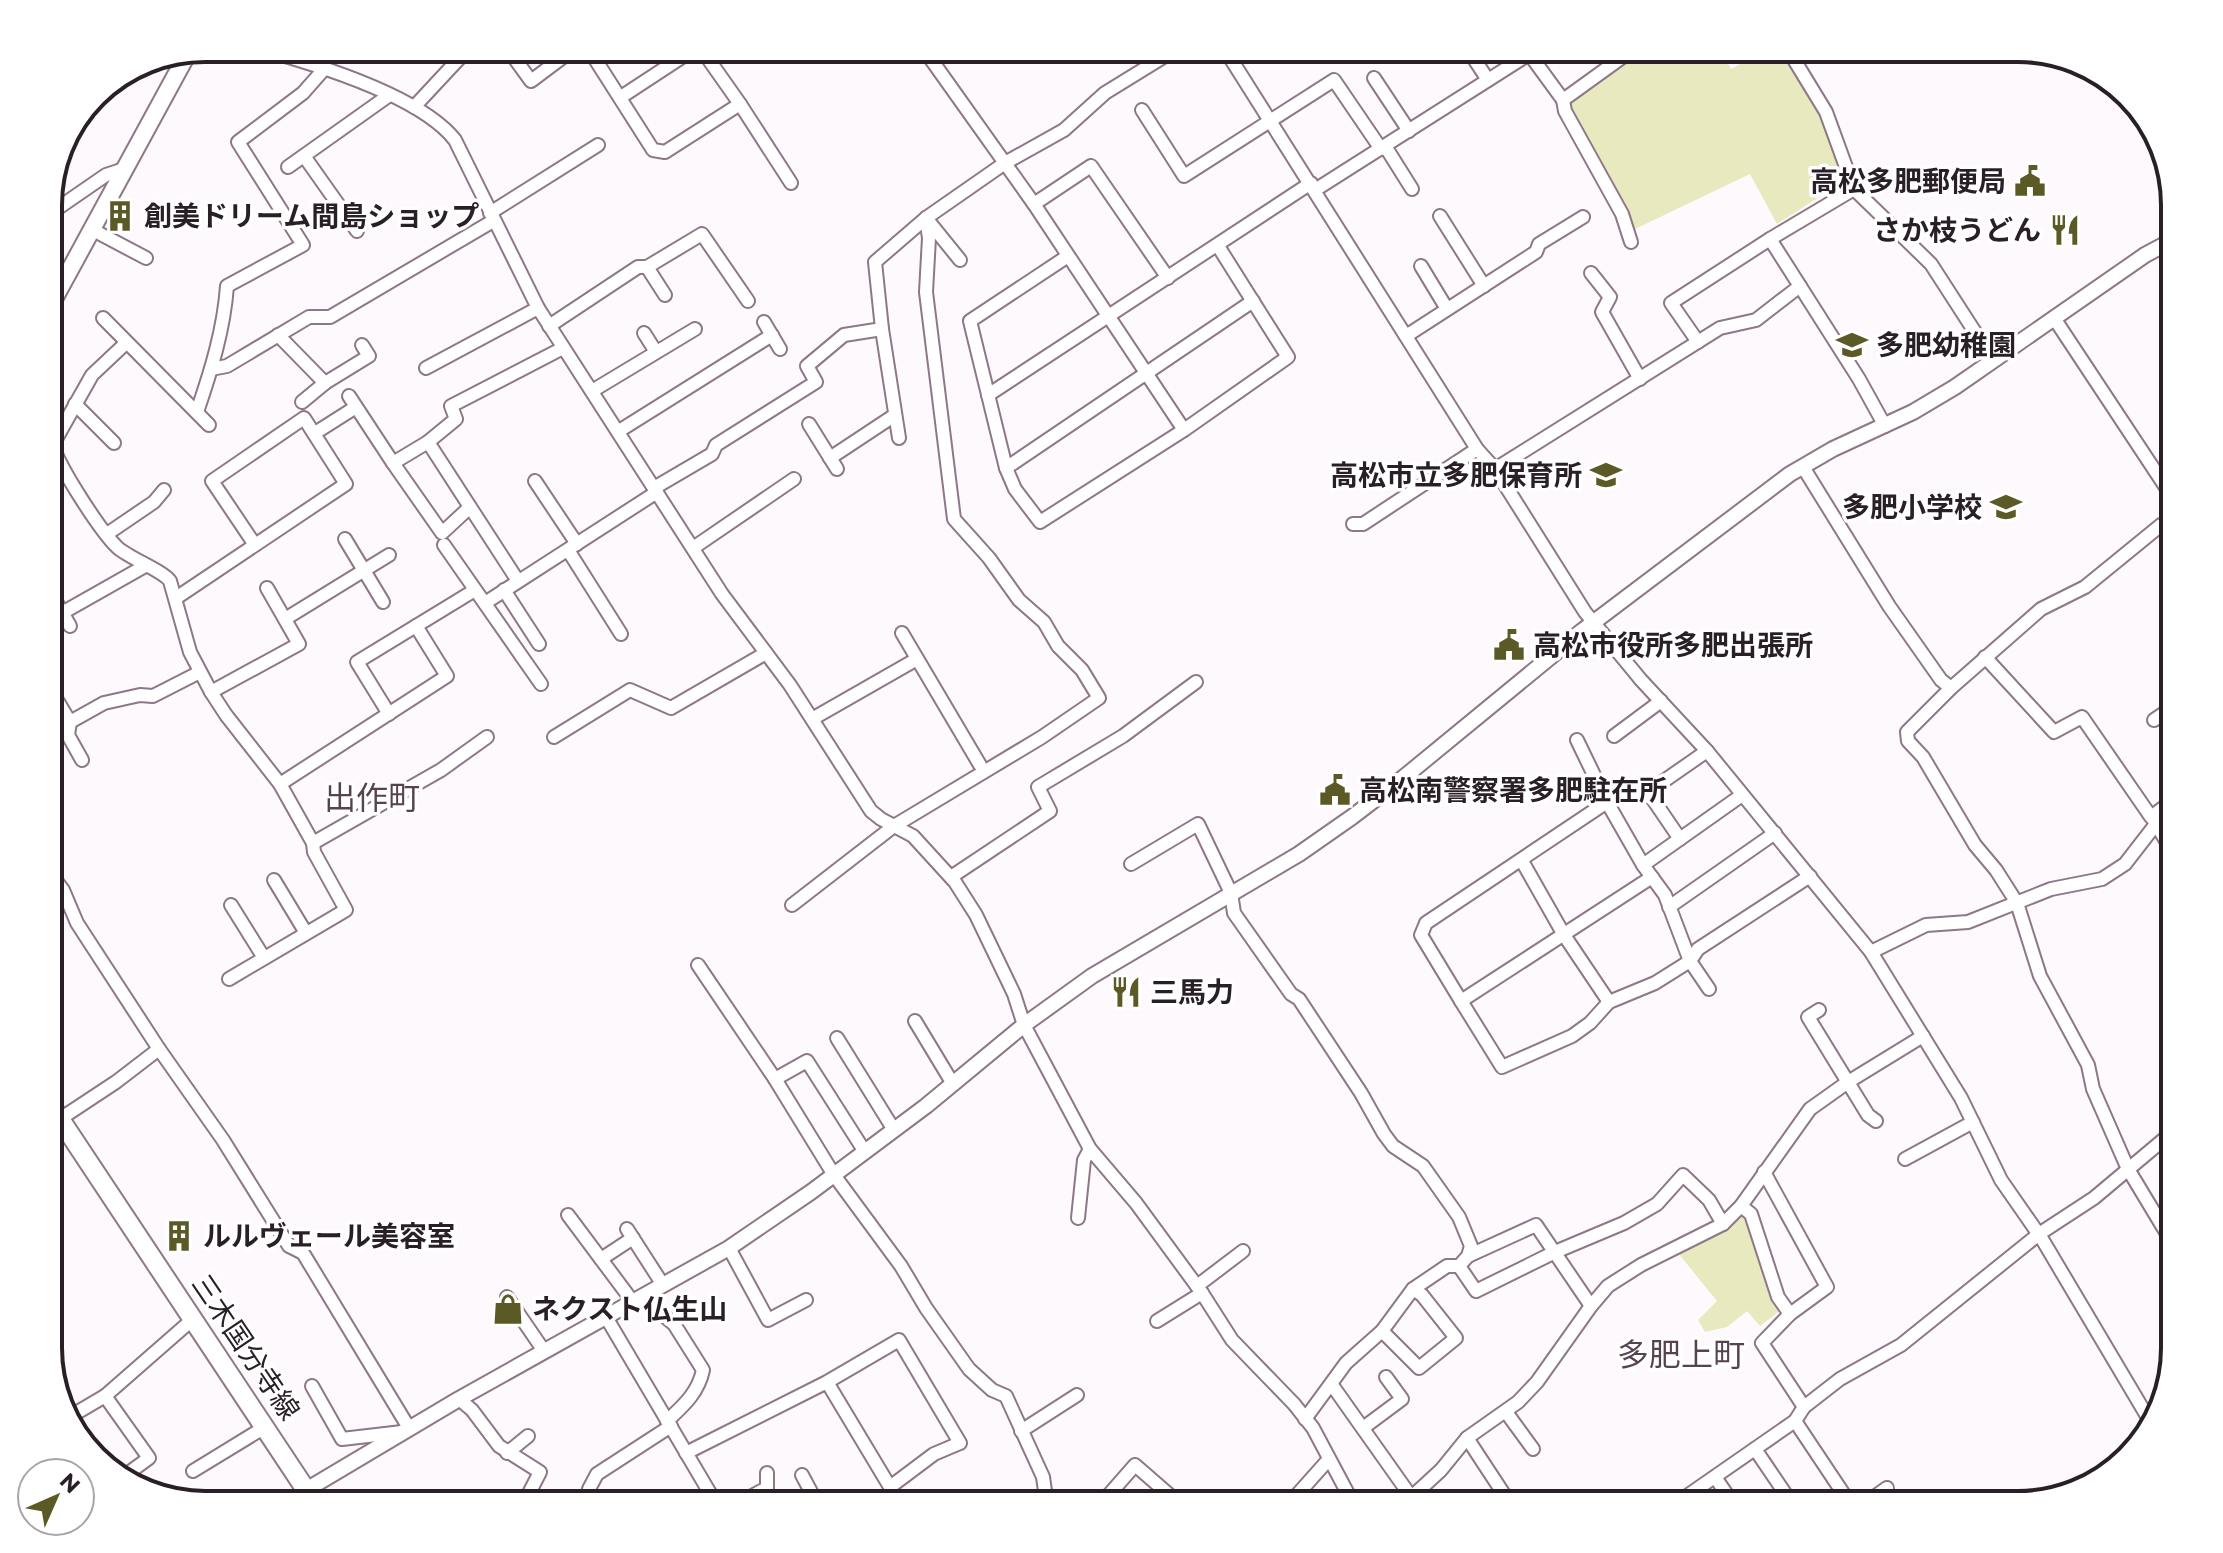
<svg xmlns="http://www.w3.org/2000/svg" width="2223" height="1553" font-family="Montserrat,'Noto Sans JP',sans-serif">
<rect width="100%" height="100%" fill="#fef9fc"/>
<!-- green -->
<g fill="#e9e9bf">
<path d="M1647 48H1719L1731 69 1770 48H1780L1821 113 1846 180 1777 224 1750 174 1633 230 1569 103Z"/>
<path d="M1743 1212 1754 1233 1781 1310 1760 1326 1747 1311 1727 1327 1705 1332 1698 1320 1717 1301 1678 1253 1710 1238Z"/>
</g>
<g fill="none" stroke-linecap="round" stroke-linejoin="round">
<defs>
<g id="minor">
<path d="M257 48C312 63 420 95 455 140L538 308 722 594 790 685 871 811 881 819 913 836 955 882 976 915 1014 994 1024 1025 1090 1149 1136 1203 1202 1293 1232 1340 1294 1404 1313 1428 1354 1505"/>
<path d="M507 48 531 81 575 48"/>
<path d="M588 48 653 150 665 152 740 104"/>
<path d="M923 48 1034 204 1184 430"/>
<path d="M1224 48 1477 449 1495 469 1585 612 1641 680 1707 751 1871 952 1961 1098 2001 1180 2042 1239 2150 1421"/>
<path d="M1467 48 1488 80"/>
<path d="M1525 48 1563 100"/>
<path d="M1599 48 1610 65"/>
<path d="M702 50 740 104 791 183"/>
<path d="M1374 78 1409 131"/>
<path d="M621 97 685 55 704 48"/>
<path d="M414 107 469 48"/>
<path d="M1142 110 1184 176 1334 80 1381 149"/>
<path d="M1385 146 1412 189"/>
<path d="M304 156 357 231"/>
<path d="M288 167 388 96"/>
<path d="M1854 189 1931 264 1993 360"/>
<path d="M1315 190 1529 54"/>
<path d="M1034 204 1091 166 1168 278"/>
<path d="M490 213 598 145"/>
<path d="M48 215 106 175 127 168"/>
<path d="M1440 216 1484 286"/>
<path d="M926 218 960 260"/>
<path d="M93 230 146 258"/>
<path d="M1770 239 1859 379 1885 426"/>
<path d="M1631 242 1622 214 1565 111 1563 100 1635 48"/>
<path d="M1068 256 970 321 1006 468 1015 489 1040 522 1184 430 1288 357 1218 246"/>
<path d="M1421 266 1447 309"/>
<path d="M647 267 665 295"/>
<path d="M1591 273 1610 297 1602 312 1640 379"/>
<path d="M103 318 209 425"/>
<path d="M2054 318 2175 501"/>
<path d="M764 322 780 349"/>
<path d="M549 326 638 267H647L702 234 748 301"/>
<path d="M644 333 656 352"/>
<path d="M278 335 325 383"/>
<path d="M1406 336 1536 252 1539 244 1583 217"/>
<path d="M1698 342 1671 303 1770 239 1854 189 1826 112 1787 48"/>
<path d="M426 368 538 308"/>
<path d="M211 369 227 366 309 317H330L493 221"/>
<path d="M592 391 695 329"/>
<path d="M988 395 1311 183"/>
<path d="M349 396 393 463"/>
<path d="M302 402 325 383 369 356 362 345"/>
<path d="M75 404 114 443"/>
<path d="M197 412C211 371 224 329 227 286L303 245 238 142 303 93 325 68"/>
<path d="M809 424 837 469"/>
<path d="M48 425C49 431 50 437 52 443 58 466 101 532 118 548 131 559 163 571 170 581L190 652 211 692 226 715 280 784 313 843 441 770 487 737"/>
<path d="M619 431 772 335"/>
<path d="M315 433 356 407"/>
<path d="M899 438 882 329 875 262 926 218 1005 163 1064 130 1105 93 1178 48"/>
<path d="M428 442 456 419 451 406 563 348"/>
<path d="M52 446 92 375 126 343"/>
<path d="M830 458 895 415"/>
<path d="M1803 467 1889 606 1941 680 1951 688 2041 609 2085 587 2161 525 2175 521"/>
<path d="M1006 468 1253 301"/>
<path d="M1495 469 1720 328 1756 320 1800 286"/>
<path d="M535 481 577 544"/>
<path d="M654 488 712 454 716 445 816 382 807 366 844 335 882 329"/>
<path d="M470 507 442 533 393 463 428 442 518 581"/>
<path d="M1353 524H1363L1477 449"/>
<path d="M107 534 154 502 164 490"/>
<path d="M345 539 383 602"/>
<path d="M444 545 541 684"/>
<path d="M693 548 794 479"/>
<path d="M568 550 621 634"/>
<path d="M504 590 539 644"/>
<path d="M176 598 346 484 304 418 212 481 255 545"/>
<path d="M55 600 70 626"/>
<path d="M485 603 657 492"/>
<path d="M62 613 145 566"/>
<path d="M285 619 389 555"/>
<path d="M902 633 980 765"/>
<path d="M1985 657 2054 732 2082 717 2151 817 2175 799"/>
<path d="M48 685 70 722 68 735 82 760"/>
<path d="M1951 688 1907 732 1908 741 1923 757 1975 845 1996 870 2017 903 2040 976 2088 1065 2093 1089 2128 1169 2175 1247"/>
<path d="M211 692 299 644 267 588"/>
<path d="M389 714 357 662 475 590"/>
<path d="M812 719 917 659"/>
<path d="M2154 720 2175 706"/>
<path d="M70 722 104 703 140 695 153 696 200 672"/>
<path d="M1614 736 1661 701"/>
<path d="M554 737 630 690 671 708 766 653"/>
<path d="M1577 740 1607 802 1643 865 1665 895 1690 961 1709 989"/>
<path d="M280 784 447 676 416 626"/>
<path d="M1607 802 1426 923 1421 935 1461 1001 1652 877"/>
<path d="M2153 819 2175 856"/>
<path d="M1680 839 1648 792 1707 751"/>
<path d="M1522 861 1564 935 1609 1002"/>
<path d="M1131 864 1198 824 1231 893 1234 913 1291 994 1299 999 1361 1093 1384 1134 1393 1146 1423 1166 1459 1217 1471 1246 1468 1256 1459 1266"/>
<path d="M1643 865 1742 795"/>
<path d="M48 870 63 890 77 923 159 1049"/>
<path d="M951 877 1050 811 1038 787 1123 736 1196 682"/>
<path d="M274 880 306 933"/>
<path d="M231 905 264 958"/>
<path d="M792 905 894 826 1042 737 1099 698 1082 670 1058 646 1044 622 1019 600 989 558 954 519 926 292 929 238 926 218"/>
<path d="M1669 907 1775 833"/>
<path d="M1871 952 1926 925 1968 922 2051 889 2102 879 2125 864 2156 824"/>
<path d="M698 965 775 1079 834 1175 901 1266 926 1308 969 1369 992 1390 1006 1396 1043 1477 1047 1505"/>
<path d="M229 979 346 910 314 852 313 843"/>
<path d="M1461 1001 1502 1067 1572 1036 1590 1023 1609 1002 1655 983 1690 961 1698 949 1810 876"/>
<path d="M1819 1010 1808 1017 1868 1115 1876 1121"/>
<path d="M915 1021 953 1084"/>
<path d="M837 1038 894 1130"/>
<path d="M775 1079 807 1061 865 1152"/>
<path d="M60 1119 116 1082 159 1049 223 1140 289 1246 303 1253 409 1428"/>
<path d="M48 1133 63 1123"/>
<path d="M1905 1159 1973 1122"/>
<path d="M1764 1172 1827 1287 1790 1314 1762 1343 1804 1407"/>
<path d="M1741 1206 1751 1214 1778 1297 1790 1314"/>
<path d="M568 1215 633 1302"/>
<path d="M1078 1218 1084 1160 1090 1149"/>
<path d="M627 1229 663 1285"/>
<path d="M729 1248 768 1320 806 1300"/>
<path d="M1468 1256 1536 1225 1591 1306"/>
<path d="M601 1259 633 1238"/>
<path d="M1197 1286 1243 1251"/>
<path d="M507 1297 544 1351"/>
<path d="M641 1297 674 1324 703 1370C698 1393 684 1405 667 1421"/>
<path d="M606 1317 717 1505"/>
<path d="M1157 1321 1202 1293"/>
<path d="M1382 1331 1419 1368 1456 1338 1422 1295 1413 1289"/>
<path d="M1332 1385 1412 1498"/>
<path d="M312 1386 342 1439 402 1432"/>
<path d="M459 1399 472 1410 499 1446 540 1472 523 1505"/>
<path d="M1506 1412 1533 1449"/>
<path d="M66 1419 105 1396"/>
<path d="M1305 1419 1346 1363 1382 1331 1413 1289 1447 1266H1459L1476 1291 1555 1252 1624 1223 1657 1204 1683 1175 1709 1200 1723 1224"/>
<path d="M1795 1421 1851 1505"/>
<path d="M1363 1428 1402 1399 1386 1377"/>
<path d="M1021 1431 1077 1395"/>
<path d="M1467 1438 1511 1505"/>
<path d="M1755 1449 1793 1505"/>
<path d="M507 1453 528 1436"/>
<path d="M686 1453 827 1382 899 1340 960 1443 934 1454 890 1487 827 1382"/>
<path d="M193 1471 265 1427"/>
<path d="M802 1475 818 1505"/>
<path d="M123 1477 149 1458 105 1396 193 1319"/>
<path d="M1715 1477 1734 1505"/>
<path d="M598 1505 589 1489 597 1474 671 1426"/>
<path d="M735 1505 767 1488V1473"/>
<path d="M1100 1505 1135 1465 1181 1505"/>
<path d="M1288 1505 1329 1459"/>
<path d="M1403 1505 1441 1470 1467 1438 1518 1402 1537 1382 1591 1306 1608 1286 1641 1265 1723 1224 1741 1206 1810 1109 1848 1082 1923 1036"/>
<path d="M1674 1505 1795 1421 1804 1407 1840 1379 1901 1345 2039 1234 2094 1198 2175 1130"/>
<path d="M1863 1505 1887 1488"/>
</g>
<path id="tertiary" d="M287 1505 306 1490 459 1399 729 1248 811 1192 926 1106 1024 1025 1092 976 1299 854 1352 817 1403 778 1582 631 1790 474 1833 449 1913 412 1955 387 2145 255 2175 239"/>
<path id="secondary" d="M48 310 189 51"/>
<path id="primary" d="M48 1101 316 1505"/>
</defs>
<!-- minor casing -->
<use href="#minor" stroke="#8e7787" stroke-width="16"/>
<!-- tertiary casing -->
<use href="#tertiary" stroke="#8e7787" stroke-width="18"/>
<!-- secondary casing -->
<use href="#secondary" stroke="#8e7787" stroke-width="20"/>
<!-- primary casing -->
<use href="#primary" stroke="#8e7787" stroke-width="22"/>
<!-- minor -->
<use href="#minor" stroke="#fff" stroke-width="12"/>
<!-- tertiary -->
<use href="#tertiary" stroke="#fff" stroke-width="14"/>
<!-- secondary -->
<use href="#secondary" stroke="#fff" stroke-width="16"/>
<!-- primary -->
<use href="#primary" stroke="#fff" stroke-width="18"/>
</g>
<!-- icons -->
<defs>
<symbol id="civic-bare" viewBox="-9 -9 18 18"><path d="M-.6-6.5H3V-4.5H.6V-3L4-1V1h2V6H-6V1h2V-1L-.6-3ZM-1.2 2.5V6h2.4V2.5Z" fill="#5b5a27" stroke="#fff" stroke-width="2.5" paint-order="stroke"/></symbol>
<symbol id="building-bare" viewBox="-9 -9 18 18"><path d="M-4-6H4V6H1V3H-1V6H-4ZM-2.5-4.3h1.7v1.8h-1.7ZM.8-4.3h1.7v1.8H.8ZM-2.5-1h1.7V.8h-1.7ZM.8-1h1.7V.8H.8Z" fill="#5b5a27" stroke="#fff" stroke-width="2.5" paint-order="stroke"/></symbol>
<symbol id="restaurant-bare" viewBox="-9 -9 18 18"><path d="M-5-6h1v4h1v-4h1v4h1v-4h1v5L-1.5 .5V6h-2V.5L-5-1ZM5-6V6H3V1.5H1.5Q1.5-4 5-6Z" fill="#5b5a27" stroke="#fff" stroke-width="2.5" paint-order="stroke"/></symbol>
<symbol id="school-bare" viewBox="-9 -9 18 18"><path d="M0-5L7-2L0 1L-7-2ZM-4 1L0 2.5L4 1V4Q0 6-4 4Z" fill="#5b5a27" stroke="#fff" stroke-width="2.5" paint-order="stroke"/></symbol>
<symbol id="shop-bare" viewBox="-9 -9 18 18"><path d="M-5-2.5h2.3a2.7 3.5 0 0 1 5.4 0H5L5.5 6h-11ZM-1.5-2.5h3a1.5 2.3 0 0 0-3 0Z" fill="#5b5a27" stroke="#fff" stroke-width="2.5" paint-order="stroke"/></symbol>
</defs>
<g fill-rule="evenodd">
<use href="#civic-bare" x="2008" y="159" width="44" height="44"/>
<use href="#building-bare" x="98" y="194" width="44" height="44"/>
<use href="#restaurant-bare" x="2043" y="208" width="44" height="44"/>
<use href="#school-bare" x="1830" y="323" width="44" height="44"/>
<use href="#school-bare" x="1584" y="453" width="44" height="44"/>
<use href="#school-bare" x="1984" y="485" width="44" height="44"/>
<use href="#civic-bare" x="1487" y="623" width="44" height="44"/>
<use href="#civic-bare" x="1313" y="768" width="44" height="44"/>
<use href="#restaurant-bare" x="1104" y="970" width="44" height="44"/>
<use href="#building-bare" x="157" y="1214" width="44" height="44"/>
<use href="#shop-bare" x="486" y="1287" width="44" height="44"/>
</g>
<g text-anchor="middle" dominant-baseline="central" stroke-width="7" stroke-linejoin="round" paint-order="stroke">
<!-- poi labels -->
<g font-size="28" font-weight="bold" fill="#291f26" stroke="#fff" text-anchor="start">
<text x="2006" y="181" text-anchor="end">高松多肥郵便局</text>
<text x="144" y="216">創美ドリーム間島ショップ</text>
<text x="2041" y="230" text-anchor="end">さか枝うどん</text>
<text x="1876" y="345">多肥幼稚園</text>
<text x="1582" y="475" text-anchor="end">高松市立多肥保育所</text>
<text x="1982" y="507" text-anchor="end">多肥小学校</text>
<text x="1533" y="645">高松市役所多肥出張所</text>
<text x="1359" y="790">高松南警察署多肥駐在所</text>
<text x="1150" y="992">三馬力</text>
<text x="203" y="1236">ルルヴェール美容室</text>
<text x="532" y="1309">ネクスト仏生山</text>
</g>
<!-- street labels -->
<g font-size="28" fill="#291f26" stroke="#fff">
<text transform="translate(246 1347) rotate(56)">三木国分寺線</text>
</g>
<!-- quarter labels -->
<g font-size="32" fill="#584251" stroke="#fff">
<text x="372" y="797">出作町</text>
<text x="1681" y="1354">多肥上町</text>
</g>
</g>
<!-- crop -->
<path d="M0 0H2223V1553H0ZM205 62H2018A143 143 0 0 1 2161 205V1348A143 143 0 0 1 2018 1491H205A143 143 0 0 1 62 1348V205A143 143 0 0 1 205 62Z" fill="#fff" fill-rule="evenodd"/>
<path fill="none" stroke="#291f26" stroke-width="4" d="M205 62H2018A143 143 0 0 1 2161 205V1348A143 143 0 0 1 2018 1491H205A143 143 0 0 1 62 1348V205A143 143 0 0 1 205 62Z"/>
<!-- north arrow -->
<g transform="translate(56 1497) rotate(45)"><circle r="38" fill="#ffffff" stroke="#a9a5a8" stroke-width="2"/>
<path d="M0-6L14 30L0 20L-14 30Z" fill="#5b5a27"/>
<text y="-12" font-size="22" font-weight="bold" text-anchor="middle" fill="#291f26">N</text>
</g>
</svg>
